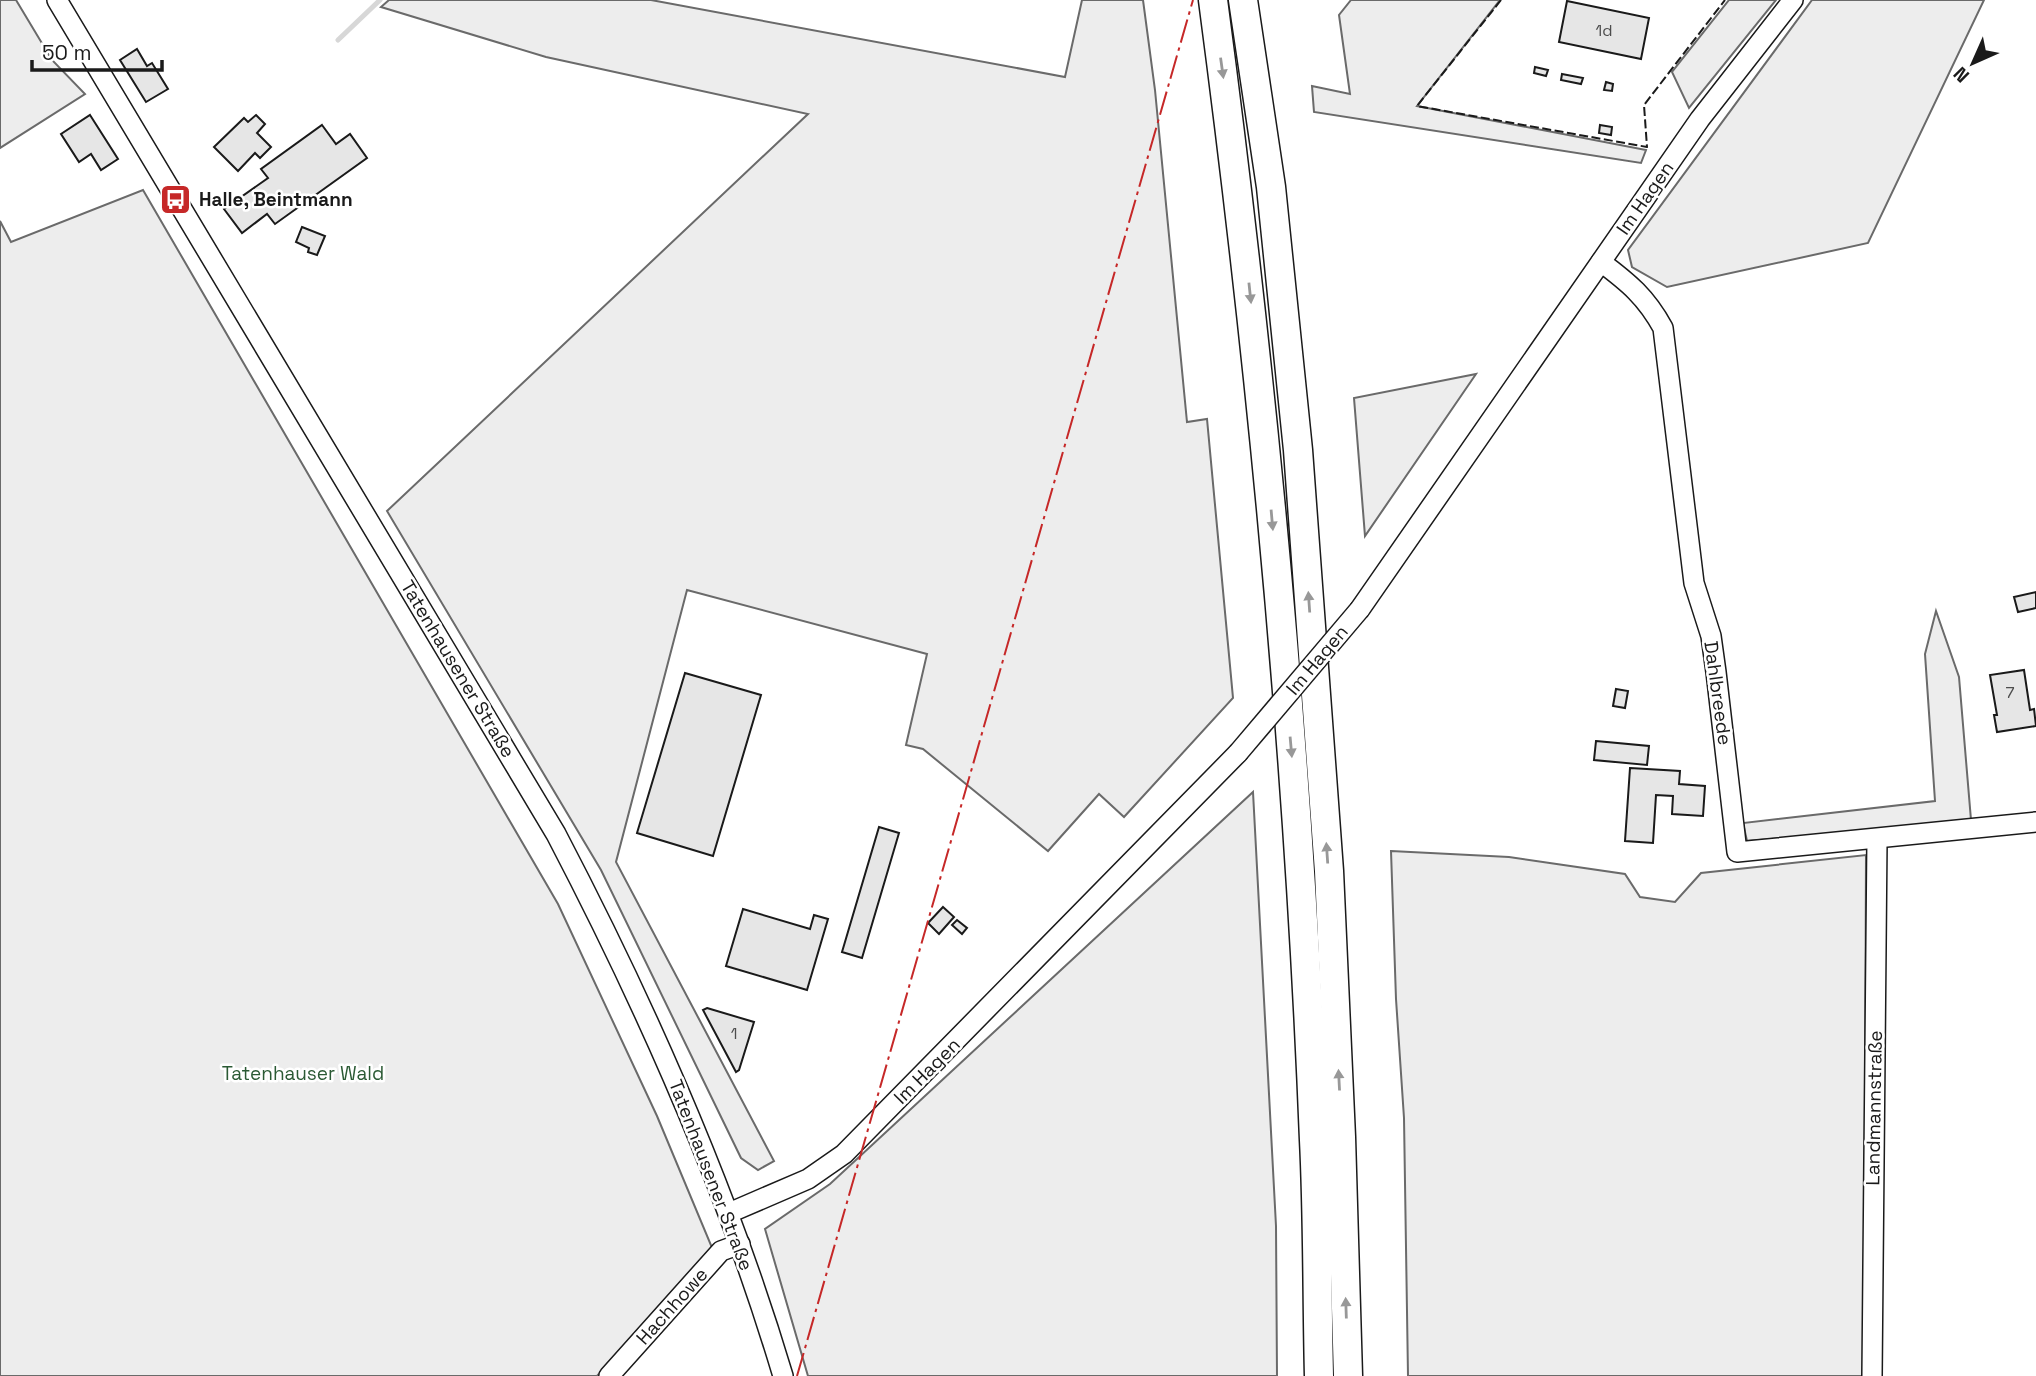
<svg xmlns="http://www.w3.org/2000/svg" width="2036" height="1376" font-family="'Space Grotesk',sans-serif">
<rect width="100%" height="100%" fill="#fff"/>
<!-- green -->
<g fill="#ededed" stroke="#6a6a6a" stroke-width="2">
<path d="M0 0H16L52 60 85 94 0 148Z"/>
<path d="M389 0H651L1065 77 1082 0H1143L1155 90 1187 422 1207 419 1233 698 1124 817 1099 794 1048 851 923 749 906 745 927 654 687 590 616 862 774 1161 758 1170 741 1158 601 870 387 511 808 114 546 57 381 7Z"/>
<path d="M1351 0H1500L1417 106 1646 150 1641 163 1314 112 1312 86 1350 94 1339 15Z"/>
<path d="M1729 0H1776L1689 108 1672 72Z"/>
<path d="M1812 0H1984L1868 243 1667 287 1632 267 1628 250Z"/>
<path d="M143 190 558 904 657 1116 713 1250 597 1376H0V221L11 242Z"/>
<path d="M1476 374 1365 536 1354 398Z"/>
<path d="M1936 611 1959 677 1971 820 1941 825 1747 841 1743 823 1935 801 1925 654Z"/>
<path d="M1253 792 1276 1226 1277 1376H808L765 1229 830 1184Z"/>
<path d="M1391 851 1509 857 1625 874 1640 897 1675 902 1701 873 1866 855 1864 1376H1408L1404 1118 1396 999Z"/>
</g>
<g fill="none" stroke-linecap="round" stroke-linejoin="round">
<!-- stream -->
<path stroke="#d7d7d7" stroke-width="5" d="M338 40 380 0"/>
</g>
<!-- building -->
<g fill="#e6e6e6" stroke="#1a1a1a" stroke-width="2">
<path d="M1567 1 1649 18 1641 59 1559 42Z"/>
<path d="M137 49 147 66 152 63 168 89 146 102 120 60Z"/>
<path d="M1535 67 1548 70 1546 76 1534 73Z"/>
<path d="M1562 74 1583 78 1581 84 1561 80Z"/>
<path d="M1606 82 1613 84 1612 91 1604 90Z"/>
<path d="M90 115 118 159 101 170 91 154 79 162 61 134Z"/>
<path d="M256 115 265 124 257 133 271 147 260 158 255 153 238 171 214 147 244 118 248 122Z"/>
<path d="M322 125 336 144 350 134 367 158 275 224 267 214 242 233 224 209 268 178 261 169Z"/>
<path d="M1600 125 1612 127 1611 135 1599 133Z"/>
<path d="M302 227 325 236 317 255 308 252 309 248 296 242Z"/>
<path d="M2036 592V608L2018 612 2014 597Z"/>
<path d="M2024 670 2030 710 2034 709 2036 726 1997 732 1994 715H1997L1990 675Z"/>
<path d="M685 673 761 695 713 856 637 833Z"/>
<path d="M1616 689 1628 691 1625 708 1613 706Z"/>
<path d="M1596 741 1649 746 1647 765 1594 760Z"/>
<path d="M1630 768 1680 771 1679 784 1705 786 1703 816 1672 814 1673 796 1656 795 1653 843 1625 841Z"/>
<path d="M879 827 899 833 862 958 842 952Z"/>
<path d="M943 907 954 917 939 934 928 923Z"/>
<path d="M743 909 810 929 814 915 828 919 807 990 726 966Z"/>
<path d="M957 920 967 928 962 934 952 925Z"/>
<path d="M707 1008 754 1022 739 1070 736 1072 703 1010Z"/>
</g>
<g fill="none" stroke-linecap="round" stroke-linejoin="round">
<defs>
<g id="minor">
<path d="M57 0 556 834C647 1008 727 1188 783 1376"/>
<path d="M1601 262C1629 283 1646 297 1663 328L1694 583 1711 636 1716 672 1737 852 2036 822"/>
<path d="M1360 609 1700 119 1793 0"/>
<path d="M729 1213 808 1179 844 1154 1238 753"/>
<path d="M609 1376 721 1251 740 1244"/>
<path d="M1872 1376 1877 839"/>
</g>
<g id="highway">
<path d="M1213 0C1263 378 1299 759 1314 1140 1318 1219 1317 1297 1319 1376"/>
<path d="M1243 0 1271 187 1298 450 1329 871 1341 1137 1348 1376"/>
</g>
</defs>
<!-- minor casing -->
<use href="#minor" stroke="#1a1a1a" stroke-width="22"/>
<!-- highway casing -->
<use href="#highway" stroke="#1a1a1a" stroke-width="31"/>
<!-- minor -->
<use href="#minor" stroke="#fff" stroke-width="19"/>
<!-- highway -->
<use href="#highway" stroke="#fff" stroke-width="28"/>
<defs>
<path id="minor-bridge" d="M1238 753 1360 609"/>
</defs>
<!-- minor-bridge casing -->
<use href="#minor-bridge" stroke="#1a1a1a" stroke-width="22" stroke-linecap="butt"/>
<!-- minor-bridge -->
<use href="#minor-bridge" stroke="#fff" stroke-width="19"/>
<!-- fence -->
<path stroke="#1a1a1a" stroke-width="2" stroke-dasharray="9 3.5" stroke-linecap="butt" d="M1501 0 1417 106 1647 147 1644 105 1725 0"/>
<!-- power -->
<path stroke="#c62828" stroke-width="2" stroke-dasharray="24 5 3.5 5" stroke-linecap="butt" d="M797 1376 1193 0"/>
</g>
<!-- one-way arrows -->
<defs><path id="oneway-solid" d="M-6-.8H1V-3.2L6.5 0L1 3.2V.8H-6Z" transform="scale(1.75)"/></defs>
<g fill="#989898">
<use href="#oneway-solid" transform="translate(1222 68) rotate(82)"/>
<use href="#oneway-solid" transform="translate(1250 293) rotate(84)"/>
<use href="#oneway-solid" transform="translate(1272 520) rotate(85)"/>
<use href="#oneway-solid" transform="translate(1309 602) rotate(-94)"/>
<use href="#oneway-solid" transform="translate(1291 747) rotate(85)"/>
<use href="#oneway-solid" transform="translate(1327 853) rotate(-94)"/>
<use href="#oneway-solid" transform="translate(1339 1080) rotate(-93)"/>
<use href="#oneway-solid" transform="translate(1346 1308) rotate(-92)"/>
</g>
<!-- icons -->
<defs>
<symbol id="bus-square" viewBox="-11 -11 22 22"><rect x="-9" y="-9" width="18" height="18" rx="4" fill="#c62828" stroke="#fff"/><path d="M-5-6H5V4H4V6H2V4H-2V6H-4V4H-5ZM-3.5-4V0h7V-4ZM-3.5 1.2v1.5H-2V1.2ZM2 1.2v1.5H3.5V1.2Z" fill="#fff"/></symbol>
</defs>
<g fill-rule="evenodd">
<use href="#bus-square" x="158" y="182" width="35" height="35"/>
</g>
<g text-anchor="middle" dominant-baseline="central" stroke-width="5" stroke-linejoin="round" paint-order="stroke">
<!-- number labels -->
<g font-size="16" fill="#4d4d4d">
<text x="1604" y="30">1d</text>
<text x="2010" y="692">7</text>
<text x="734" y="1033">1</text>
</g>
<!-- street labels -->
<g font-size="19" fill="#1a1a1a" stroke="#fff">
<text transform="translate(1645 198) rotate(-55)">Im Hagen</text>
<text transform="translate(1317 660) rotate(-50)">Im Hagen</text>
<text transform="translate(458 669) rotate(59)">Tatenhausener Straße</text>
<text transform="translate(1718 693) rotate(82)">Dahlbreede</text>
<text transform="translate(927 1071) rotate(-45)">Im Hagen</text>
<text transform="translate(1874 1108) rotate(-89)">Landmannstraße</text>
<text transform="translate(711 1175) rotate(69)">Tatenhausener Straße</text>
<text transform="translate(672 1306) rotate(-48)">Hachhowe</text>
</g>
<!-- poi labels -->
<g font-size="19" font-weight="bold" fill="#1a1a1a" stroke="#fff" text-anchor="start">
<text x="199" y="199">Halle, Beintmann</text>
</g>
<!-- park labels -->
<g font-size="19" fill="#2b5a34" stroke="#fff">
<text x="303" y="1073">Tatenhauser Wald</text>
</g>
</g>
<!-- north arrow -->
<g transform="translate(1973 63) rotate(225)" stroke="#ffffff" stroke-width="5" paint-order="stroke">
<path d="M0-5L12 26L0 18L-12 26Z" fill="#1a1a1a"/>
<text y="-10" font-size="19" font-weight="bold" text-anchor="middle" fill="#1a1a1a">N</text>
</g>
<!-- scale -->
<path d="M32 60v10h130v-10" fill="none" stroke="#1a1a1a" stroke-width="3.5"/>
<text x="42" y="60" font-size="21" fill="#1a1a1a" stroke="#ffffff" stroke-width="5" paint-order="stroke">50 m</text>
</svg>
